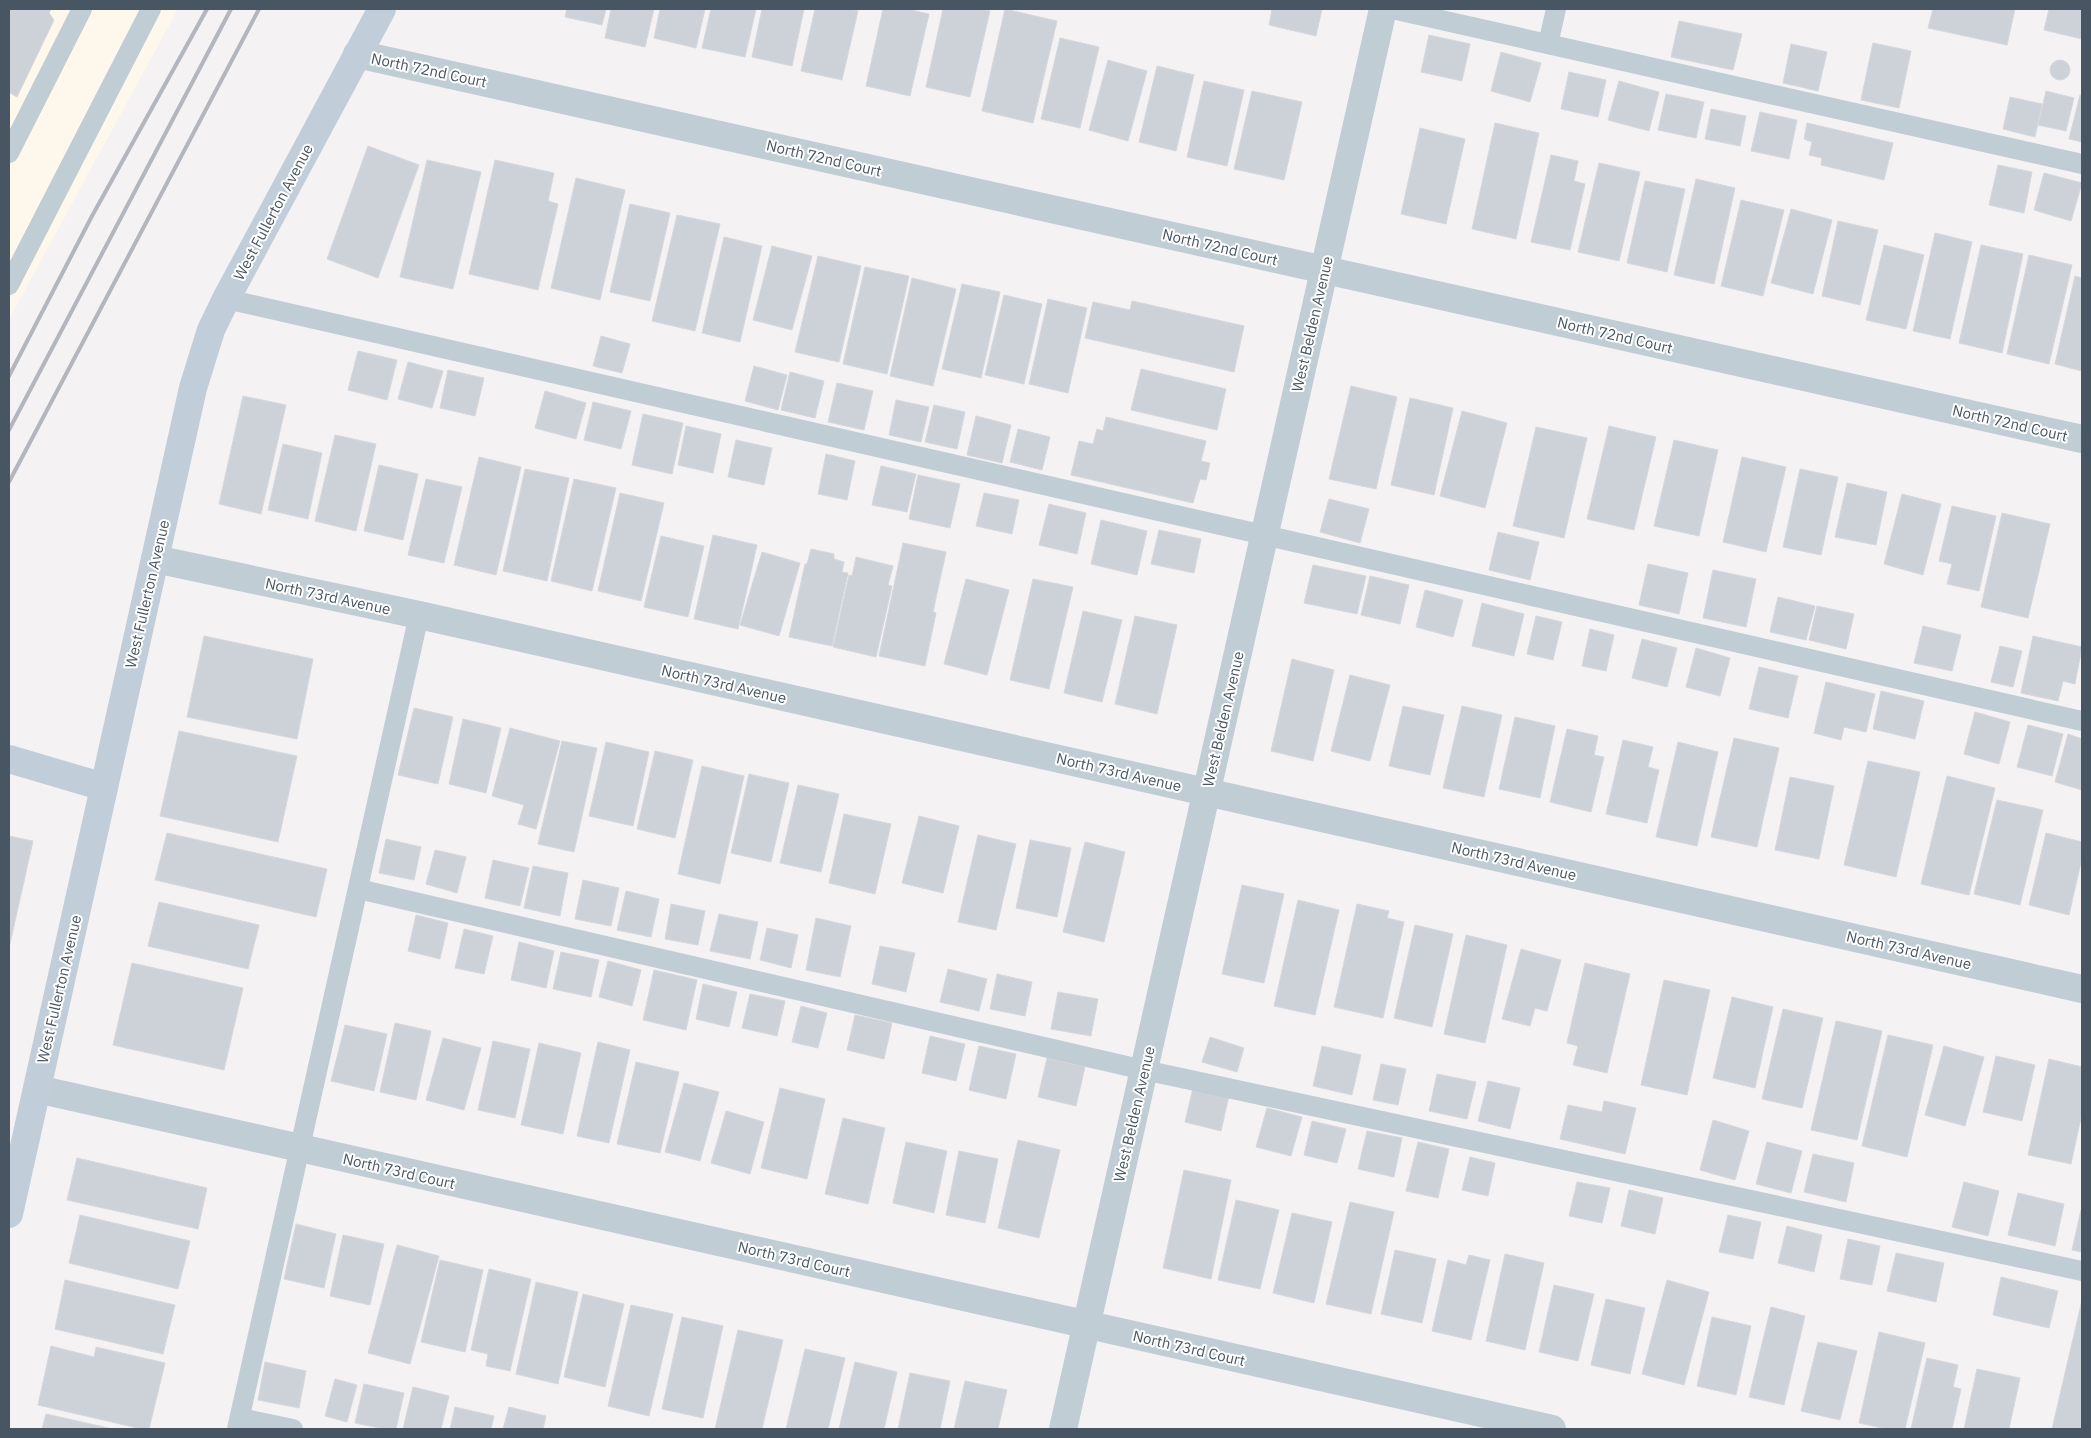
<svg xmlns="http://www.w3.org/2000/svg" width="2091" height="1438" font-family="'IBM Plex Sans',sans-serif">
<rect width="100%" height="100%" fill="#f4f2f2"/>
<!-- commercial -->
<path fill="#fef8ec" d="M9 9H178L9 319Z"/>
<!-- building -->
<g fill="#cdd1d8" stroke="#d5d8de">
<path d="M9 9H51L49 13 54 20 17 97 10 93 9 96Z"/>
<path d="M567 9H606L602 25 565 17Z"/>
<path d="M611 9H654L645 47 605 38Z"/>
<path d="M660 9H705L696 48 654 38Z"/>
<path d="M711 9H756L745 57 702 48Z"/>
<path d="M762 9H804L792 66 752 57Z"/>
<path d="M815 9H849L858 11 842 80 801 71Z"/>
<path d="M883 9H907L929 14 910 96 866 86Z"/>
<path d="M943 9H981L990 11 970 97 926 87Z"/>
<path d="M1005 9 1057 21 1033 123 982 111Z"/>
<path d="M1272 9H1322L1316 36 1269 25Z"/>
<path d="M1933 9H2015L2007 45 1928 28Z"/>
<path d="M2049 9H2082V39L2044 30Z"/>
<path d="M1679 21 1742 34 1733 70 1671 57Z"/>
<path d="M1429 35 1470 44 1462 81 1421 72Z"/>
<path d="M1060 38 1099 47 1080 128 1041 119Z"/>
<path d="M1873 43 1911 51 1899 108 1861 100Z"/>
<path d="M1791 44 1827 52 1818 91 1783 83Z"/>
<path d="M1501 52 1541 63 1530 102 1491 91Z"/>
<circle cx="2060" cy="70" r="10"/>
<path d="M1108 60 1147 71 1128 141 1089 130Z"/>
<path d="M1157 66 1194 75 1176 151 1139 142Z"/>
<path d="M1569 72 1606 80 1598 117 1561 109Z"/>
<path d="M1204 81 1244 90 1227 166 1187 157Z"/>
<path d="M1619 81 1659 92 1649 131 1608 120Z"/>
<path d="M1252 91 1302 102 1284 180 1234 169Z"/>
<path d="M2046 91 2074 98 2066 131 2038 125Z"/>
<path d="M1666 94 1704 102 1696 138 1658 130Z"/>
<path d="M2080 95 2082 96V142L2069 139Z"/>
<path d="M2010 97 2042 104 2035 137 2003 129Z"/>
<path d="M1711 109 1746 116 1740 146 1705 139Z"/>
<path d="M1760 112 1797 120 1789 159 1751 151Z"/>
<path d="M1495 123 1539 133 1516 239 1472 229Z"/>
<path d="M1807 123 1893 143 1884 180 1821 165 1822 158 1809 155 1812 142 1804 139Z"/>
<path d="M1420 128 1465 139 1446 224 1401 214Z"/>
<path d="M368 146 419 165 378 278 327 259Z"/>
<path d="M1551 155 1578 161 1574 181 1585 184 1570 250 1531 242Z"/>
<path d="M427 160 481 172 453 289 400 277Z"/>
<path d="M495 160 554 173 548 201 558 204 538 290 469 274Z"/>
<path d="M1599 163 1640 172 1619 261 1578 252Z"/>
<path d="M1998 165 2032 172 2024 213 1989 205Z"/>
<path d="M2044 173 2082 183 2071 221 2034 210Z"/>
<path d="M576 178 625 190 600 300 551 288Z"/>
<path d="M1696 179 1735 188 1714 284 1674 275Z"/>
<path d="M1645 181 1685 189 1667 272 1627 263Z"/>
<path d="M1741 200 1784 210 1763 296 1721 286Z"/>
<path d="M630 204 670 213 650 301 610 292Z"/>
<path d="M1791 209 1832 220 1813 294 1771 283Z"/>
<path d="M677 215 720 224 695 331 652 321Z"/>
<path d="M1838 221 1878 230 1860 305 1822 296Z"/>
<path d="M1935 233 1972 242 1950 339 1913 331Z"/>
<path d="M724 237 762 246 740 342 702 333Z"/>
<path d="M1884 245 1924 255 1906 329 1866 320Z"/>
<path d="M1981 245 2023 254 2002 353 1959 343Z"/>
<path d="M772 246 812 256 792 330 753 320Z"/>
<path d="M2029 255 2072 265 2049 364 2007 354Z"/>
<path d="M818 256 861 266 839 362 795 352Z"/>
<path d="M865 267 909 276 887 374 843 364Z"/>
<path d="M2075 276 2082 278V371L2055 364Z"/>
<path d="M912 278 956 289 933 386 890 376Z"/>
<path d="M962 284 1000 292 981 378 942 369Z"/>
<path d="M1004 295 1042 304 1024 384 985 375Z"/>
<path d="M1048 299 1087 308 1068 393 1029 384Z"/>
<path d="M1132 301 1244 326 1234 372 1085 338 1093 302 1130 310Z"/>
<path d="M601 336 630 344 622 373 593 366Z"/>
<path d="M358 351 397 360 387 400 348 390Z"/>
<path d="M408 362 443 371 432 408 398 399Z"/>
<path d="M754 366 787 375 778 410 745 401Z"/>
<path d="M1141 369 1226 389 1217 430 1131 410Z"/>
<path d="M448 370 484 378 475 416 440 408Z"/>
<path d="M790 372 824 381 815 418 781 410Z"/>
<path d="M837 383 873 391 864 430 828 422Z"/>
<path d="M1351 386 1397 397 1376 489 1329 479Z"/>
<path d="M545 391 586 403 576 439 535 428Z"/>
<path d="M243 396 286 405 261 514 219 504Z"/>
<path d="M1410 398 1453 408 1434 495 1391 485Z"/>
<path d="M896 400 929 407 921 442 889 435Z"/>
<path d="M593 402 631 411 621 449 584 440Z"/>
<path d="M934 405 965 412 957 449 925 442Z"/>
<path d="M1462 411 1507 423 1485 508 1440 496Z"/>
<path d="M643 414 683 423 672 474 632 465Z"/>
<path d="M976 416 1011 425 1002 463 967 455Z"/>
<path d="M1106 417 1206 441 1201 461 1210 463 1206 480 1200 479 1193 503 1071 475 1079 441 1093 444 1097 429 1103 431Z"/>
<path d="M686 426 721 434 713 473 678 465Z"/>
<path d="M1609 426 1656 437 1634 530 1587 519Z"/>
<path d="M1536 427 1587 438 1564 538 1513 526Z"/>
<path d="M1018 429 1050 437 1042 470 1010 462Z"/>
<path d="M335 435 376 444 356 531 315 521Z"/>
<path d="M736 440 772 448 764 485 728 477Z"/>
<path d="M1674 440 1718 450 1699 536 1654 526Z"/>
<path d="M283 444 322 453 308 519 268 510Z"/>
<path d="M826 454 855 461 847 500 818 494Z"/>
<path d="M479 457 521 467 496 575 454 565Z"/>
<path d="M1742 457 1786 467 1766 552 1723 542Z"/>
<path d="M379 465 418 474 403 540 364 531Z"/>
<path d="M881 466 916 474 907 512 872 505Z"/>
<path d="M525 469 569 478 547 581 503 571Z"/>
<path d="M1800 469 1838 477 1821 555 1783 547Z"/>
<path d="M918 475 960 484 950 528 909 519Z"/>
<path d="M426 479 462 487 444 563 408 555Z"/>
<path d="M574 479 616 488 592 591 551 581Z"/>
<path d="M1847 483 1887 492 1876 545 1835 537Z"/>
<path d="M620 493 664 503 641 601 598 591Z"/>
<path d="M984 493 1019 500 1012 534 976 526Z"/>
<path d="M1902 494 1941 504 1923 575 1884 564Z"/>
<path d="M1329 499 1369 509 1360 543 1320 532Z"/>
<path d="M1049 504 1086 513 1077 554 1039 545Z"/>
<path d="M1952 506 1996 516 1979 591 1947 584 1952 564 1939 561Z"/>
<path d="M2002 513 2050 524 2028 618 1981 607Z"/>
<path d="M1101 520 1147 531 1137 575 1091 564Z"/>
<path d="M1159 530 1201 539 1194 573 1151 564Z"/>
<path d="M1498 532 1539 542 1530 580 1489 570Z"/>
<path d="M713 535 757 545 738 629 694 619Z"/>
<path d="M661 536 704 546 688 617 644 607Z"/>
<path d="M903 543 946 552 933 612 936 613 925 666 879 656Z"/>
<path d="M811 549 834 554V559L844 562 842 572 848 573 832 646 789 637 805 564H807Z"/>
<path d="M762 552 800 563 779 636 740 625Z"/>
<path d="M856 557 893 566 888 585 892 586 876 657 833 647 849 575 852 576Z"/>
<path d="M1648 564 1688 573 1679 614 1639 605Z"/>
<path d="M1313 565 1366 576 1357 614 1304 603Z"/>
<path d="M1713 570 1756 579 1746 627 1703 618Z"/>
<path d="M1370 576 1409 585 1400 624 1361 615Z"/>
<path d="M966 579 1009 590 987 675 944 664Z"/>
<path d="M1033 579 1073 587 1049 689 1010 680Z"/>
<path d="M1425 590 1463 600 1453 637 1416 627Z"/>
<path d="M1778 597 1815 606 1806 640 1770 632Z"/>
<path d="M1482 603 1524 614 1514 656 1472 646Z"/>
<path d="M1817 606 1854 614 1846 649 1809 640Z"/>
<path d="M1083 611 1122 620 1102 702 1064 693Z"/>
<path d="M1135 616 1177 625 1157 714 1115 704Z"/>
<path d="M1536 616 1562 622 1553 660 1527 654Z"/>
<path d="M1923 626 1961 635 1952 671 1914 663Z"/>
<path d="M1590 629 1614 635 1606 671 1582 666Z"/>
<path d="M204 636 313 659 297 739 187 717Z"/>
<path d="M2033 636 2082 647 2075 684 2063 681 2058 701 2021 693Z"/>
<path d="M1642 639 1677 648 1667 687 1632 678Z"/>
<path d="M2000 646 2022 651 2013 687 1991 682Z"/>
<path d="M1696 648 1730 658 1720 696 1686 687Z"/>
<path d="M1292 659 1334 670 1313 761 1271 751Z"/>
<path d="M1759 667 1798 676 1788 718 1749 709Z"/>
<path d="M1350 675 1390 685 1370 761 1331 751Z"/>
<path d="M1826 682 1875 694 1866 732 1844 727 1841 740 1814 733Z"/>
<path d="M1881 691 1924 701 1915 739 1873 729Z"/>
<path d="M1403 706 1444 715 1430 775 1389 766Z"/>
<path d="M1462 706 1502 715 1484 797 1443 788Z"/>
<path d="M414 708 453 717 438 784 398 775Z"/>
<path d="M1975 712 2010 722 1999 764 1964 754Z"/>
<path d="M1515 717 1555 726 1540 798 1499 789Z"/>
<path d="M463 719 501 728 486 793 449 784Z"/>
<path d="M2028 725 2063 734 2052 776 2017 767Z"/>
<path d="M510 728 560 741 536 829 518 824 524 805 492 796Z"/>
<path d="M1567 729 1598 736 1594 755 1604 757 1591 812 1550 802Z"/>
<path d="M179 731 297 756 278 842 160 816Z"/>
<path d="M2068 734 2082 739V790L2055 782Z"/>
<path d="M1734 738 1779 748 1757 847 1711 837Z"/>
<path d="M1623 740 1653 747 1648 767 1659 770 1647 823 1606 814Z"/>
<path d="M562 741 597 748 574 852 538 844Z"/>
<path d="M606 742 649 752 633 826 589 816Z"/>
<path d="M1678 742 1718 752 1697 846 1656 837Z"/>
<path d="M655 751 693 760 675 838 637 829Z"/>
<path d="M1868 761 1920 772 1896 877 1844 865Z"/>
<path d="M702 766 744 776 720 884 678 874Z"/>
<path d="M749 774 789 783 771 862 731 853Z"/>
<path d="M1947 776 1995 788 1969 895 1921 884Z"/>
<path d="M1790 777 1834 786 1819 859 1775 850Z"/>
<path d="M798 785 839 794 821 872 780 863Z"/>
<path d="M1997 800 2043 810 2020 905 1974 894Z"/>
<path d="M844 814 891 824 875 894 829 883Z"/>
<path d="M919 816 959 826 943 893 902 883Z"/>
<path d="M167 833 327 869 316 917 155 880Z"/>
<path d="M2046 833 2082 842V858L2069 915 2029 905Z"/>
<path d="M978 835 1016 844 996 930 958 922Z"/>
<path d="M9 836 33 841 9 948Z"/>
<path d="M386 839 421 847 414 880 379 873Z"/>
<path d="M1030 840 1071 848 1057 917 1016 908Z"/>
<path d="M1085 842 1125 852 1104 942 1063 932Z"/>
<path d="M435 850 466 857 457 893 426 884Z"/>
<path d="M493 860 529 868 520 906 485 898Z"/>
<path d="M533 866 568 873 560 916 524 908Z"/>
<path d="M583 880 619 888 611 926 575 919Z"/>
<path d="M1242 885 1284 894 1264 983 1222 974Z"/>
<path d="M626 891 659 899 651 937 617 930Z"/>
<path d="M1298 900 1339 910 1315 1015 1274 1006Z"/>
<path d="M159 902 259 925 248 969 148 946Z"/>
<path d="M671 904 705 911 698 945 665 939Z"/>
<path d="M1357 904 1389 911 1387 918 1404 922 1383 1018 1334 1007Z"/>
<path d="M719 914 758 922 750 959 710 951Z"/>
<path d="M416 915 448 923 440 959 408 951Z"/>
<path d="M816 918 851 926 840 977 806 970Z"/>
<path d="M1415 925 1453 934 1432 1027 1394 1018Z"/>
<path d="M767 928 798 935 791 968 760 960Z"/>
<path d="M464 929 493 936 484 974 455 968Z"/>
<path d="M1466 935 1507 945 1485 1043 1444 1034Z"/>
<path d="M519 942 554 951 546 988 511 980Z"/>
<path d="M880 946 915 953 906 992 872 984Z"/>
<path d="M1521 949 1561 960 1547 1011 1535 1008 1530 1026 1502 1019Z"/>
<path d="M561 952 599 960 591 997 553 989Z"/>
<path d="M608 961 641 970 632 1006 599 997Z"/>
<path d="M132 963 243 988 224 1070 113 1045Z"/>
<path d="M1585 963 1630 974 1607 1073 1573 1065 1578 1046 1567 1043Z"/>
<path d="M948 969 987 979 979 1011 940 1002Z"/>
<path d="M654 970 697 980 686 1030 643 1020Z"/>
<path d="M997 974 1032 982 1025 1016 990 1009Z"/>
<path d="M1664 980 1710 990 1687 1095 1641 1085Z"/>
<path d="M703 984 737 992 729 1027 696 1019Z"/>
<path d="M1058 992 1098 999 1091 1036 1051 1029Z"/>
<path d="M750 994 785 1001 777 1036 742 1028Z"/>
<path d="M1732 997 1773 1007 1755 1088 1713 1078Z"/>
<path d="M801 1006 827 1013 818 1048 792 1042Z"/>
<path d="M1783 1009 1823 1018 1802 1108 1762 1099Z"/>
<path d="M855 1015 892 1023 884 1059 847 1050Z"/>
<path d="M1836 1021 1882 1031 1857 1140 1811 1130Z"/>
<path d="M395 1023 431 1031 416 1100 380 1092Z"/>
<path d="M345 1025 387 1034 374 1091 331 1081Z"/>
<path d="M1888 1035 1933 1045 1907 1157 1862 1146Z"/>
<path d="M930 1036 965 1044 956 1081 922 1073Z"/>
<path d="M1210 1037 1244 1048 1237 1072 1202 1062Z"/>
<path d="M443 1038 481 1048 464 1110 426 1100Z"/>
<path d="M493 1041 530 1049 515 1118 478 1110Z"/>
<path d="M598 1042 630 1050 609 1143 577 1136Z"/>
<path d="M539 1043 581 1053 563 1134 521 1125Z"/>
<path d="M979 1046 1016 1054 1006 1099 969 1090Z"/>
<path d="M1322 1046 1361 1055 1352 1095 1313 1086Z"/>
<path d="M1944 1046 1984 1057 1965 1126 1925 1115Z"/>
<path d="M1996 1056 2035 1065 2022 1121 1983 1112Z"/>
<path d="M1047 1058 1085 1067 1076 1106 1038 1097Z"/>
<path d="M2049 1059 2082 1067V1113L2071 1164 2028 1155Z"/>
<path d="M636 1062 679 1072 660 1153 617 1144Z"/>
<path d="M1381 1064 1406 1069 1398 1105 1373 1100Z"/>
<path d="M1437 1074 1476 1082 1467 1119 1429 1111Z"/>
<path d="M1488 1081 1520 1088 1510 1129 1478 1121Z"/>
<path d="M684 1083 719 1092 700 1161 665 1152Z"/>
<path d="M780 1088 825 1099 807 1179 761 1168Z"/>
<path d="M1193 1088 1229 1096 1221 1131 1185 1122Z"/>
<path d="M1604 1101 1636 1108 1625 1154 1560 1139 1568 1105 1602 1112Z"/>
<path d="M1267 1108 1302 1117 1291 1156 1256 1147Z"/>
<path d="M726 1111 764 1122 750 1174 711 1163Z"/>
<path d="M843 1118 885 1128 868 1204 825 1194Z"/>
<path d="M1713 1120 1749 1131 1735 1180 1700 1170Z"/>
<path d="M1312 1121 1346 1129 1337 1163 1304 1155Z"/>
<path d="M1367 1131 1402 1138 1394 1177 1358 1169Z"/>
<path d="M1018 1140 1060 1150 1039 1238 998 1228Z"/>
<path d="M906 1142 947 1151 934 1213 893 1203Z"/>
<path d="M1418 1142 1449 1149 1438 1198 1406 1191Z"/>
<path d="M1767 1142 1802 1151 1791 1193 1756 1184Z"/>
<path d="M959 1151 998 1159 985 1223 946 1215Z"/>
<path d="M1813 1154 1854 1163 1846 1202 1804 1192Z"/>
<path d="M1470 1157 1495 1163 1488 1196 1462 1190Z"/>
<path d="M77 1158 207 1188 198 1229 67 1200Z"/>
<path d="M1184 1170 1231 1180 1211 1279 1163 1268Z"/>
<path d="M1577 1182 1610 1188 1602 1223 1569 1216Z"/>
<path d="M1964 1182 1999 1191 1988 1236 1952 1227Z"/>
<path d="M1629 1190 1663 1198 1655 1234 1621 1226Z"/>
<path d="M2018 1193 2064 1204 2055 1246 2008 1235Z"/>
<path d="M1236 1200 1279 1210 1260 1289 1218 1280Z"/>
<path d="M1350 1202 1394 1212 1371 1314 1326 1304Z"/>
<path d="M2081 1210 2082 1211V1252L2072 1250Z"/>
<path d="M1292 1213 1332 1222 1314 1303 1273 1293Z"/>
<path d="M80 1215 190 1241 178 1289 69 1263Z"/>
<path d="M1728 1215 1761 1222 1753 1259 1719 1252Z"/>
<path d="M296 1224 336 1234 324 1288 284 1279Z"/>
<path d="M1787 1226 1822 1235 1814 1272 1778 1263Z"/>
<path d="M343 1235 384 1244 370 1305 330 1296Z"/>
<path d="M1848 1239 1880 1246 1872 1285 1840 1279Z"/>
<path d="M397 1245 439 1256 410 1364 368 1353Z"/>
<path d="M1395 1250 1436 1259 1422 1323 1381 1314Z"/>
<path d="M1896 1253 1944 1263 1936 1302 1887 1291Z"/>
<path d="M1505 1254 1544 1263 1525 1350 1486 1341Z"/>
<path d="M1469 1255 1490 1260 1471 1340 1432 1331 1448 1260 1466 1265Z"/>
<path d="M440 1260 483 1270 465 1352 421 1342Z"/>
<path d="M489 1269 531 1279 510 1371 486 1366 488 1354 471 1350Z"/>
<path d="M2001 1277 2058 1291 2049 1328 1993 1315Z"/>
<path d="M65 1280 175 1305 163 1354 55 1329Z"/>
<path d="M1667 1280 1709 1292 1684 1385 1642 1374Z"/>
<path d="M536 1282 578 1292 558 1384 516 1374Z"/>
<path d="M1554 1285 1594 1294 1578 1361 1539 1352Z"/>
<path d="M583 1294 624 1304 605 1387 564 1377Z"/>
<path d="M1606 1299 1645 1308 1630 1374 1591 1365Z"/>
<path d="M2082 1300V1429H2052Z"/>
<path d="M631 1305 673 1314 649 1416 608 1406Z"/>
<path d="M1771 1307 1805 1316 1784 1405 1749 1397Z"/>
<path d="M682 1317 723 1326 703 1418 662 1409Z"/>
<path d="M1712 1317 1751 1326 1736 1395 1697 1386Z"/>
<path d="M738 1330 783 1340 762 1429H715Z"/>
<path d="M1879 1332 1925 1343 1905 1429H1887L1859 1423Z"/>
<path d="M1818 1342 1857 1351 1840 1420 1801 1411Z"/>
<path d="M51 1346 94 1357 96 1347 165 1363 149 1429H142L38 1405Z"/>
<path d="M805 1349 845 1358 828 1429H786Z"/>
<path d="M1927 1358 1958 1365 1953 1387 1961 1389 1952 1429H1911Z"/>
<path d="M265 1362 306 1371 299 1408 258 1400Z"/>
<path d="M855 1362 897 1372 884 1429H839Z"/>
<path d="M1977 1369 2020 1378 2009 1429H1964Z"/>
<path d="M910 1373 950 1381 940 1429H898Z"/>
<path d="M335 1379 357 1385 347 1422 325 1416Z"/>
<path d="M965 1381 1007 1390 998 1429H954Z"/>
<path d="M364 1384 404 1393 396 1429H385L355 1423Z"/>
<path d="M413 1387 449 1396 441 1429H403Z"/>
<path d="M455 1407 494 1416 491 1429H450Z"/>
<path d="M509 1407 546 1416 543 1429H503Z"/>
<path d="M46 1414 113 1429H42Z"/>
</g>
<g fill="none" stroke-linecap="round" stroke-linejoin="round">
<!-- lane -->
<g stroke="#c1cdd5" stroke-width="20">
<path d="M1392 9 2082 164"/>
<path d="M1548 44 1556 9"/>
<path d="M9 153 82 9"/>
<path d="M9 285 151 9"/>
<path d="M226 299 2082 721"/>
<path d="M358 889 1144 1070 2082 1271"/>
<path d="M240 1418 293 1429"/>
<path d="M237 1429 419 615"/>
</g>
<!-- street -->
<g stroke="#c1cdd5" stroke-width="28">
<path d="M357 54 2082 439"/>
<path d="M155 559 419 615 2082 989"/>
<path d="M37 1089 1552 1429"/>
<path d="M1063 1429 1383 9"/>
</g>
<!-- secondary -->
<g stroke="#c1ceda" stroke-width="28">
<path d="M9 759 104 787"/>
<path d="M9 1214 193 388 211 330 226 299 382 9"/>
</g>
<!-- rail -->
<g stroke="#b3b7bd" stroke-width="4">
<path d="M9 376 92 216 207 9"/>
<path d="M9 430 231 9"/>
<path d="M9 482 259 9"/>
</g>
</g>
<g text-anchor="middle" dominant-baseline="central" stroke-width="4" stroke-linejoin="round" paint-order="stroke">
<!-- street labels -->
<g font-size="15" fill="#475662" stroke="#fff">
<text transform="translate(429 70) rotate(12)">North 72nd Court</text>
<text transform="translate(824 158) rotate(13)">North 72nd Court</text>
<text transform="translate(273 212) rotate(-62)">West Fullerton Avenue</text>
<text transform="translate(1220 247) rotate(13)">North 72nd Court</text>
<text transform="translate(1312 324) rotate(-77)">West Belden Avenue</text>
<text transform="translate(1615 335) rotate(13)">North 72nd Court</text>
<text transform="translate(2010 423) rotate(13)">North 72nd Court</text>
<text transform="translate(147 594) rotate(-77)">West Fullerton Avenue</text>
<text transform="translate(328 596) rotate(12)">North 73rd Avenue</text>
<text transform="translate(724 684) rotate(13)">North 73rd Avenue</text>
<text transform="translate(1223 719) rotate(-77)">West Belden Avenue</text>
<text transform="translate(1119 772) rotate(13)">North 73rd Avenue</text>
<text transform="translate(1514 861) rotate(13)">North 73rd Avenue</text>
<text transform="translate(1909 950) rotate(13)">North 73rd Avenue</text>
<text transform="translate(59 989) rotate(-77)">West Fullerton Avenue</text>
<text transform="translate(1134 1114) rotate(-77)">West Belden Avenue</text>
<text transform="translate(399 1171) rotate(13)">North 73rd Court</text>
<text transform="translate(794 1259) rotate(13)">North 73rd Court</text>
<text transform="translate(1189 1348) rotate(13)">North 73rd Court</text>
</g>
</g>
<!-- border -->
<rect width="2091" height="1438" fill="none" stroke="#475662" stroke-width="20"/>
</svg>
